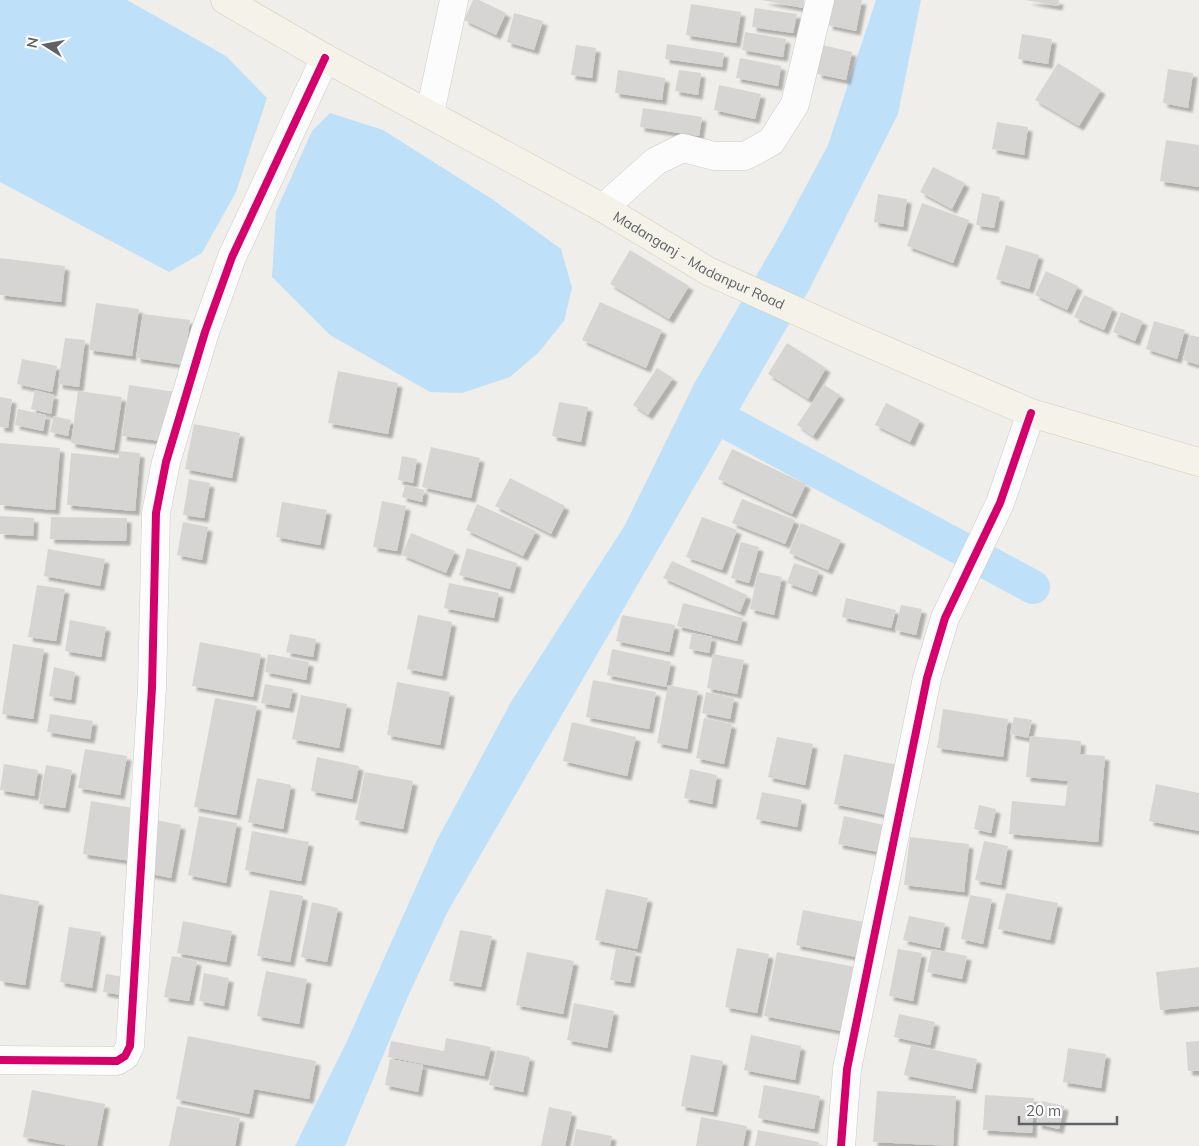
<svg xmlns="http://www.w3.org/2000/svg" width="1199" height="1146" font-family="Mulish,sans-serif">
<defs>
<filter id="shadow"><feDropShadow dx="4.5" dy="4.5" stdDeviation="1" flood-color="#0004"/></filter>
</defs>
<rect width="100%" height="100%" fill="#efeeea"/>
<!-- water -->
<g fill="#bfe0f9">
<path d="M0 0H127L226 56 267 98 236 192 202 253 169 272 0 182Z"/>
<path d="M876 0H921L898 114 810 288 448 911 409 994 345 1146H295L348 1039 437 840 511 702 625 525 694 384 781 233 828 145Z"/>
<path d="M330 113 383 130 492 199 561 249 572 288 564 321 539 352 510 377 462 393 430 392 330 335 272 277 276 211 312 131Z"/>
</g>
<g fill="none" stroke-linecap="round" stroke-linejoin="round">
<!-- canal -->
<path stroke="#bfe0f9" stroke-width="34" d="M708 412 1033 587"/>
</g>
<!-- building -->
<g fill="#d6d5d3" filter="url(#shadow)">
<path d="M473 0H479L506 13 496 35 464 20Z"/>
<path d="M762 0H804L803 8Z"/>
<path d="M833 0H862L856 31 828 25Z"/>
<path d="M1026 0H1059L1058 6Z"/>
<path d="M691 4 741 12 736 43 686 35Z"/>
<path d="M755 8 797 14 793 33 752 27Z"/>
<path d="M514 13 543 21 534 50 507 42Z"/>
<path d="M745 32 786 39 783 57 742 50Z"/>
<path d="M1022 34 1052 39 1048 64 1018 59Z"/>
<path d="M667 44 724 53 722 67 665 59Z"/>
<path d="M576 45 596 48 592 78 571 75Z"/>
<path d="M823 45 852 52 846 80 817 74Z"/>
<path d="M740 58 781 66 778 86 736 78Z"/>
<path d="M1058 63 1101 90 1079 126 1035 100Z"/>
<path d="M1168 69 1193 73 1188 108 1163 103Z"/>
<path d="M618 70 665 78 662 100 615 93Z"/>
<path d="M679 70 701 73 698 95 675 91Z"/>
<path d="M719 85 761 94 755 119 714 110Z"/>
<path d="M643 108 702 117 699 136 640 127Z"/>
<path d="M997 122 1028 127 1024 155 992 149Z"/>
<path d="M1166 140 1199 145V187L1160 181Z"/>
<path d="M933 167 965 183 952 209 920 192Z"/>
<path d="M982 193 1000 197 994 228 976 225Z"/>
<path d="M878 194 907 199 903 227 874 222Z"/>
<path d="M922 203 969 220 953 263 907 246Z"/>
<path d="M1006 245 1039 255 1029 289 996 279Z"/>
<path d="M630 250 689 286 669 319 610 284Z"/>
<path d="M0 258 65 266 61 302 0 295Z"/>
<path d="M1046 271 1078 286 1067 310 1035 295Z"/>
<path d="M1084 295 1113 308 1104 330 1074 317Z"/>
<path d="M600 302 662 330 646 368 582 340Z"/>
<path d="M96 303 139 309 132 356 89 350Z"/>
<path d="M1121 312 1143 321 1135 341 1113 332Z"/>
<path d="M143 314 190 320 184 365 136 358Z"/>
<path d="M1154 321 1185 330 1177 359 1146 349Z"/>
<path d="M1190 335 1199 337V365L1183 360Z"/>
<path d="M65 338 85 340 79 387 58 384Z"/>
<path d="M787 343 826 368 808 399 768 374Z"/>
<path d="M22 359 57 366 52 392 17 384Z"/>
<path d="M657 368 673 378 648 415 633 405Z"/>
<path d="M338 371 398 383 388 434 328 423Z"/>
<path d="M129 385 176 392 169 442 122 436Z"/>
<path d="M824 385 840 395 813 436 797 425Z"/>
<path d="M35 390 54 395 51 414 31 409Z"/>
<path d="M78 391 122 397 114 450 71 443Z"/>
<path d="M0 397 12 399 8 428 0 427Z"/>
<path d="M559 402 588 407 581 442 552 436Z"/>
<path d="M886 403 920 420 910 442 875 425Z"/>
<path d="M18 409 46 415 43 431 15 425Z"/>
<path d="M54 416 71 420 68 436 50 432Z"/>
<path d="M194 424 240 433 232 478 185 469Z"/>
<path d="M0 443 60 448 55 510 0 505Z"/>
<path d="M431 447 480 458 471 498 422 487Z"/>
<path d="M732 449 806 484 792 514 718 479Z"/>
<path d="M119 451 140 453 135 511 67 505 71 453 119 458Z"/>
<path d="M402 456 417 459 413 483 398 480Z"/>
<path d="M510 478 565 506 551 534 495 506Z"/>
<path d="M189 479 210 483 204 518 183 515Z"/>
<path d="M405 485 424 490 422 502 402 497Z"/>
<path d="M742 499 795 520 785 544 732 523Z"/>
<path d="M382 501 406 506 397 551 373 547Z"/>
<path d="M282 502 327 510 320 545 276 537Z"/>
<path d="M477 504 536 531 523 556 466 530Z"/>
<path d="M0 516 34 518 33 536 0 534Z"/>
<path d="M51 517 127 518 126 541 50 539Z"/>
<path d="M702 517 737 530 722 570 686 557Z"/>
<path d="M183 522 208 527 202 560 177 555Z"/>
<path d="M801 523 841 540 828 570 789 553Z"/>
<path d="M411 533 455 551 446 573 402 555Z"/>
<path d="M741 542 759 547 749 583 731 578Z"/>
<path d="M467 548 517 563 510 589 459 575Z"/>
<path d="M48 549 105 559 100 586 44 576Z"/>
<path d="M672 561 747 595 740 612 663 578Z"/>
<path d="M794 563 819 571 812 592 787 583Z"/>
<path d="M758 572 782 577 774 615 750 609Z"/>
<path d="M449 583 499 593 494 618 444 608Z"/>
<path d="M37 585 65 589 56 641 28 637Z"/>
<path d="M846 598 896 610 891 628 842 617Z"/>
<path d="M683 603 743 618 737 641 677 626Z"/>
<path d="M901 605 922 609 916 635 895 630Z"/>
<path d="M418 615 452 622 442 676 407 669Z"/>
<path d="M622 615 675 625 669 652 616 641Z"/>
<path d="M70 620 106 627 101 657 65 651Z"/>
<path d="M692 633 712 637 709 653 689 649Z"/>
<path d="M290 634 316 639 313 657 286 652Z"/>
<path d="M200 642 261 654 253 697 192 686Z"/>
<path d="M13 644 44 649 33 719 2 714Z"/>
<path d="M612 649 671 662 666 687 607 675Z"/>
<path d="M268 654 309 662 306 680 265 672Z"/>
<path d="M713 654 744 660 737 694 707 688Z"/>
<path d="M54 667 75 672 71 700 49 696Z"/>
<path d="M593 680 656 692 649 729 586 717Z"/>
<path d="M397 682 450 692 440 745 387 735Z"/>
<path d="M265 684 293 689 289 708 261 703Z"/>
<path d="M668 685 698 691 687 749 657 743Z"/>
<path d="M706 692 734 698 730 719 702 713Z"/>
<path d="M301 695 347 704 339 748 292 739Z"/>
<path d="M215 698 257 706 236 815 194 807Z"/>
<path d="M943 709 1008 719 1003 757 937 748Z"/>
<path d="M50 714 93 721 90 739 47 732Z"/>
<path d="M1014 717 1032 720 1028 738 1010 734Z"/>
<path d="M704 718 732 724 724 764 696 758Z"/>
<path d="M572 722 636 737 627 776 563 761Z"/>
<path d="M1030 736 1081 741 1080 754 1105 756 1098 842 1009 834 1012 801 1065 806 1068 781 1026 777Z"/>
<path d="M777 737 813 744 805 785 768 777Z"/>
<path d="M85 749 127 756 120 795 78 788Z"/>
<path d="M844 754 903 766 892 816 834 804Z"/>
<path d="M317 757 359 766 352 799 311 791Z"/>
<path d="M4 764 38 770 34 796 0 790Z"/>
<path d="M46 765 72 770 65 808 39 804Z"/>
<path d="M690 769 717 775 712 804 684 798Z"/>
<path d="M365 772 413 781 403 829 355 820Z"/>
<path d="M257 778 291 785 283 829 248 822Z"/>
<path d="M1156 784 1199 793V831L1149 821Z"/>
<path d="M762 792 802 800 797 827 756 819Z"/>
<path d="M91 801 139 809 132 861 83 854Z"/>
<path d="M979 805 996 809 991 833 974 829Z"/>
<path d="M199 816 237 823 226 883 188 875Z"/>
<path d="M844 816 888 826 883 853 838 844Z"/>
<path d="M156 820 181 825 171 878 146 873Z"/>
<path d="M252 831 309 842 301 881 245 870Z"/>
<path d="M910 837 969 844 964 892 904 885Z"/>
<path d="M984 841 1008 846 1001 885 975 880Z"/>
<path d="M606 889 648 898 637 949 595 940Z"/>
<path d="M270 890 303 896 290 962 257 956Z"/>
<path d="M1006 893 1058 903 1050 940 998 929Z"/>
<path d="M0 894 39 901 25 985 0 981Z"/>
<path d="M970 895 992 899 983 944 961 939Z"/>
<path d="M312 902 338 908 327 962 301 957Z"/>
<path d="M803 910 864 922 856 957 796 945Z"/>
<path d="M909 916 945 923 940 948 903 940Z"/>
<path d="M183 921 232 931 226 962 177 953Z"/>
<path d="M69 927 101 932 92 988 60 982Z"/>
<path d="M460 930 492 936 481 987 449 981Z"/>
<path d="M616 948 636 952 630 983 610 980Z"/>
<path d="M737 948 769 954 757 1013 725 1007Z"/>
<path d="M898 949 922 953 913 1001 889 996Z"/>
<path d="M932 949 967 956 962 979 927 972Z"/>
<path d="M527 952 574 961 563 1014 516 1005Z"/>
<path d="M777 952 855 967 842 1031 764 1016Z"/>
<path d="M172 956 197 961 189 1001 164 997Z"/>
<path d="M1199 967V1006L1160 1010 1156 972Z"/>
<path d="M266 971 307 979 299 1024 257 1016Z"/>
<path d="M204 973 229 978 224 1006 199 1001Z"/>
<path d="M106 974 124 977 121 995 103 992Z"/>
<path d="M574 1003 614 1011 607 1048 567 1040Z"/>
<path d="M899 1014 935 1022 930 1045 894 1037Z"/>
<path d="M751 1035 801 1046 795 1080 744 1070Z"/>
<path d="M188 1036 316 1061 309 1099 254 1089 249 1114 176 1099Z"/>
<path d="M446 1038 491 1047 484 1076 388 1057 391 1041 444 1051Z"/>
<path d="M1199 1041V1071H1188L1186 1042Z"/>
<path d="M911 1045 977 1059 972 1089 904 1075Z"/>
<path d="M1068 1048 1106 1054 1101 1088 1063 1082Z"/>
<path d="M497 1050 530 1057 523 1092 489 1085Z"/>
<path d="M691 1055 723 1061 713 1112 681 1106Z"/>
<path d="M390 1059 423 1065 418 1092 385 1085Z"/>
<path d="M764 1085 820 1096 814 1129 758 1118Z"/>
<path d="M32 1090 105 1104 97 1146H70L23 1137Z"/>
<path d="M877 1091 956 1096 953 1146 873 1142Z"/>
<path d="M985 1095 1034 1098 1032 1133 983 1130Z"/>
<path d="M1042 1101 1064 1106 1059 1129 1037 1124Z"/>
<path d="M177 1106 240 1118 235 1146H169Z"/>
<path d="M549 1107 572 1112 565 1146H541Z"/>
<path d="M701 1117 747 1126 743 1146H696Z"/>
<path d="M576 1129 612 1136 610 1146H573Z"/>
<path d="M758 1130 819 1142 818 1146H755Z"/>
</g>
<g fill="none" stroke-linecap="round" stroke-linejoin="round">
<defs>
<g id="minor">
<path d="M430 113 454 0"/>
<path d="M603 208 656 161 683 148 714 156H745L771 142 795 104 820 0"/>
<path d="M0 1060 117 1061 125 1056 130 1046 152 688 156 513 166 462 205 332 232 257 325 58"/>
<path d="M841 1146 847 1069 927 678 945 618 1000 503 1031 413"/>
</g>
<g id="major">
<path id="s1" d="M225 0 325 58 603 208 708 271 852 336 1031 413 1199 462"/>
</g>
</defs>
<!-- minor casing -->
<use href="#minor" stroke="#cbcccc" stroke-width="29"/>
<!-- major casing -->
<use href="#major" stroke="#d7ceb8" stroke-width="29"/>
<!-- minor -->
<use href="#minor" stroke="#fdfcfc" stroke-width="28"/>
<!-- major -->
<use href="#major" stroke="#f4f2e9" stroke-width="28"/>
<defs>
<g id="cycleway">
<path d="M0 1060 117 1061 125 1056 130 1046 152 688 156 513 166 462 205 332 232 257 325 58"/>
<path d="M841 1146 847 1069 927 678 945 618 1000 503 1031 413"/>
</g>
</defs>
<!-- cycleway casing -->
<use href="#cycleway" stroke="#fff" stroke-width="11"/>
<!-- cycleway -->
<use href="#cycleway" stroke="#d6006c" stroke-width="8"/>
</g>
<g text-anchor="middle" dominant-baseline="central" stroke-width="5" stroke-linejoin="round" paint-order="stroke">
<!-- street labels -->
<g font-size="14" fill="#5f6368" stroke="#fff">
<text stroke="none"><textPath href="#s1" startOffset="541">Madanganj - Madanpur Road</textPath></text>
</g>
</g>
<!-- north arrow -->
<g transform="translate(45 45) rotate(281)" stroke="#ffffff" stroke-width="4" paint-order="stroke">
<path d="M0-4L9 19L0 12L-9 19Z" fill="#5f6368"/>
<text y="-8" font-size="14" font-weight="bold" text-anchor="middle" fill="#5f6368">N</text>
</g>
<!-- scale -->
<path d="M1019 1116v8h98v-8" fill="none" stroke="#5f6368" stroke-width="2.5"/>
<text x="1026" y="1116" font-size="15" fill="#5f6368" stroke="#ffffff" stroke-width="4" paint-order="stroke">20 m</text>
</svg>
